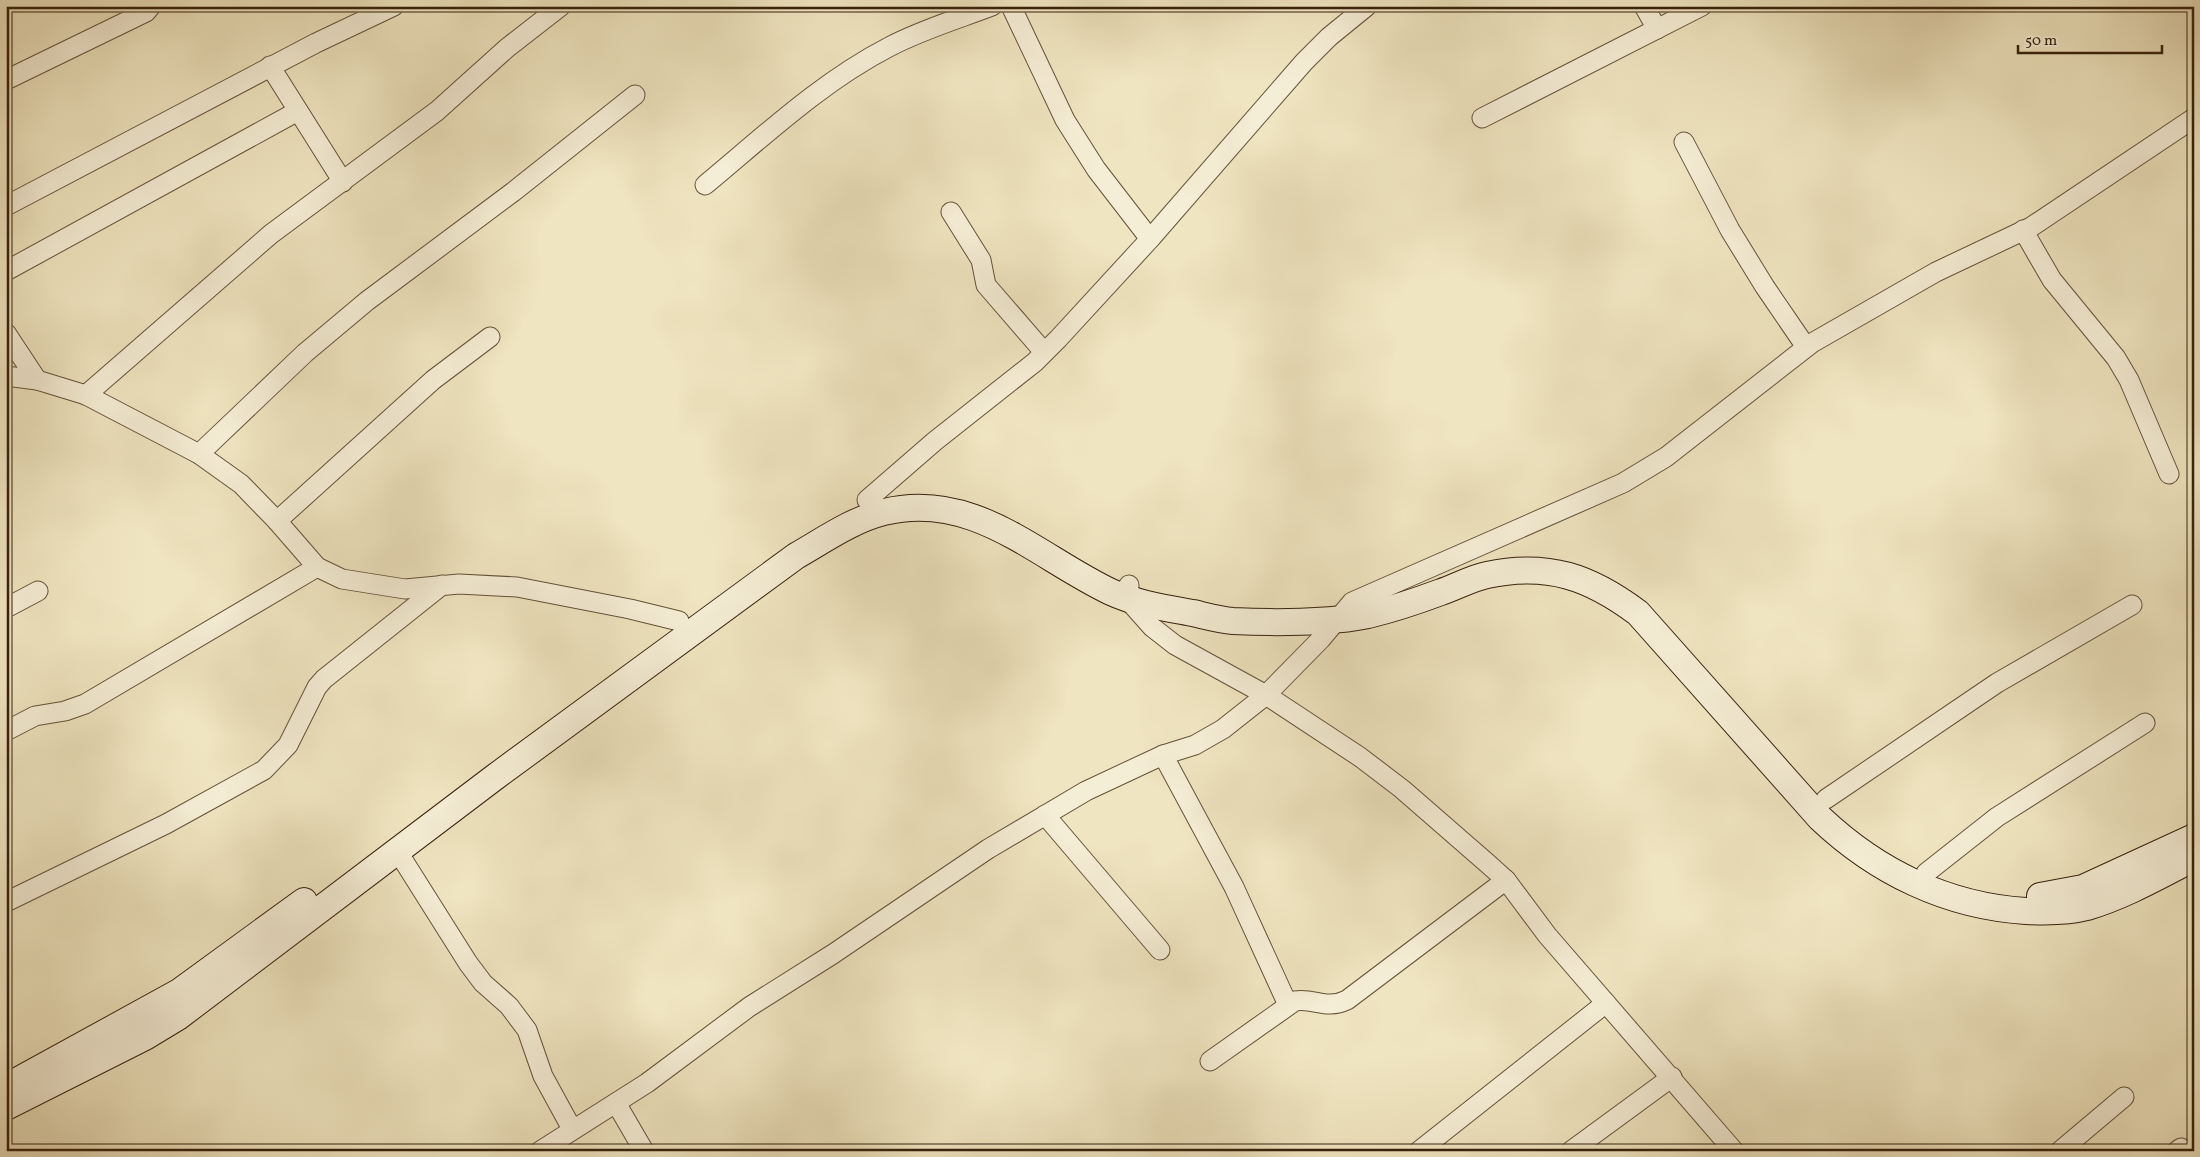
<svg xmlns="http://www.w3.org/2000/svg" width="2200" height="1157" font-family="Vollkorn,serif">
<rect width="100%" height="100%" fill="#efe5c0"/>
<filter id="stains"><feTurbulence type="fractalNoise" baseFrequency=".004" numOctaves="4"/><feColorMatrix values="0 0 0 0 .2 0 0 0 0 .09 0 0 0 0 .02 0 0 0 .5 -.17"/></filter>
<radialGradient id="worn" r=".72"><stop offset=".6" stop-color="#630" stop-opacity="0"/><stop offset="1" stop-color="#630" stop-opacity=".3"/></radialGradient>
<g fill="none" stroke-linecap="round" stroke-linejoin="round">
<defs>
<g id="minor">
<path d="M1011 6 1065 120 1096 169 1150 239"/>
<path d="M1644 6 1657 29"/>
<path d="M270 66 343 182"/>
<path d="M6 80 146 12 151 6"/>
<path d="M1482 118 1702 6"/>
<path d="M1684 142 1730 230 1765 287 1806 347"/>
<path d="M705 185C763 137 821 82 889 47 921 30 958 19 992 6"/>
<path d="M6 206 316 43 394 6"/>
<path d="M951 212 981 260 986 285 1044 352"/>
<path d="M2023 230 2052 280 2116 358 2129 380 2169 474"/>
<path d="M6 271 298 111"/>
<path d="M6 333 37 380"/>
<path d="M6 376 37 380 86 395 199 454 241 484 277 521 317 567 342 579 405 589 459 584 517 587 630 609 679 621"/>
<path d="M86 395 271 234 437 111 507 48 561 6"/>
<path d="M199 454 305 353 367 301 513 192 635 95"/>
<path d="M867 500 935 441 1035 362 1058 339 1150 239 1304 62 1329 37 1367 6"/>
<path d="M277 521 433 380 490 337"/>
<path d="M1129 585 1128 600 1152 627 1175 645 1266 695 1360 757 1402 789 1487 863 1506 880 1547 935 1734 1151"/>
<path d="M6 608 38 591"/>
<path d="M6 731 35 716 65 711 85 704 317 567"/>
<path d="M1163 755 1234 887 1288 1005"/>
<path d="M1826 799 1997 683 2132 605"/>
<path d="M1045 815 1160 950"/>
<path d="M398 852 468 963 483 983 509 1006 527 1030 543 1076 572 1129"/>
<path d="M1926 873 1997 817 2145 723"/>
<path d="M6 902 166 824 264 770 288 745 317 687 324 679 442 585"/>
<path d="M1210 1061 1295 1001C1315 998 1326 1010 1347 1000L1506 880"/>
<path d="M616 1103 644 1151"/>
<path d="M540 1151 647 1083 749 1007 833 954 988 849 1086 791 1163 755 1195 745 1223 729 1266 695 1321 639 1352 602 1623 483 1666 457 1812 343 1936 272 2031 227 2194 118"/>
<path d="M1419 1151 1606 1003"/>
<path d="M1571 1151 1672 1077"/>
<path d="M2060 1151 2124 1097"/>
<path d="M2177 1151 2181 1148"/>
</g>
<g id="secondary">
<path d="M2040 896 2083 888 2194 837"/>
<path d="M6 1087 179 992 304 901"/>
<path d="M6 1107 145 1037 178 1017 495 777 796 556C824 540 852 520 884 512 974 490 1037 557 1111 592 1137 604 1166 608 1193 613 1206 616 1220 620 1233 621 1272 623 1330 623 1368 615 1393 609 1417 601 1441 592 1456 587 1472 578 1487 575 1548 562 1590 577 1638 613L1820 818C1877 872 1947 906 2026 911 2046 912 2068 912 2087 907 2124 896 2159 876 2194 858"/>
</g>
</defs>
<!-- minor casing -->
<use href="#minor" stroke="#645239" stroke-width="21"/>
<!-- secondary casing -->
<use href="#secondary" stroke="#36210c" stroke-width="28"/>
<!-- minor -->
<use href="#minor" stroke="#f5eed6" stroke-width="19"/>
<!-- secondary -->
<use href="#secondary" stroke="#f5eed6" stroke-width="26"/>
</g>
<!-- margin -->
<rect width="2200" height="1157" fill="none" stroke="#efe5c0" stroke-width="25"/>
<rect x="8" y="8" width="2185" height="1142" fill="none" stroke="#36210c" stroke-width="2.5"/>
<rect x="12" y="12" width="2175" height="1132" fill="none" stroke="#36210c"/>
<!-- scale -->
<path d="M2018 45v8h144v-8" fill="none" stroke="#36210c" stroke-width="2.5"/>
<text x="2025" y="45" font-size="15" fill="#36210c" stroke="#f5eed6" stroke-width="4" paint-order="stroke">50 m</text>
<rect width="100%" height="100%" filter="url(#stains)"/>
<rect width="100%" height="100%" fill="url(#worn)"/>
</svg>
